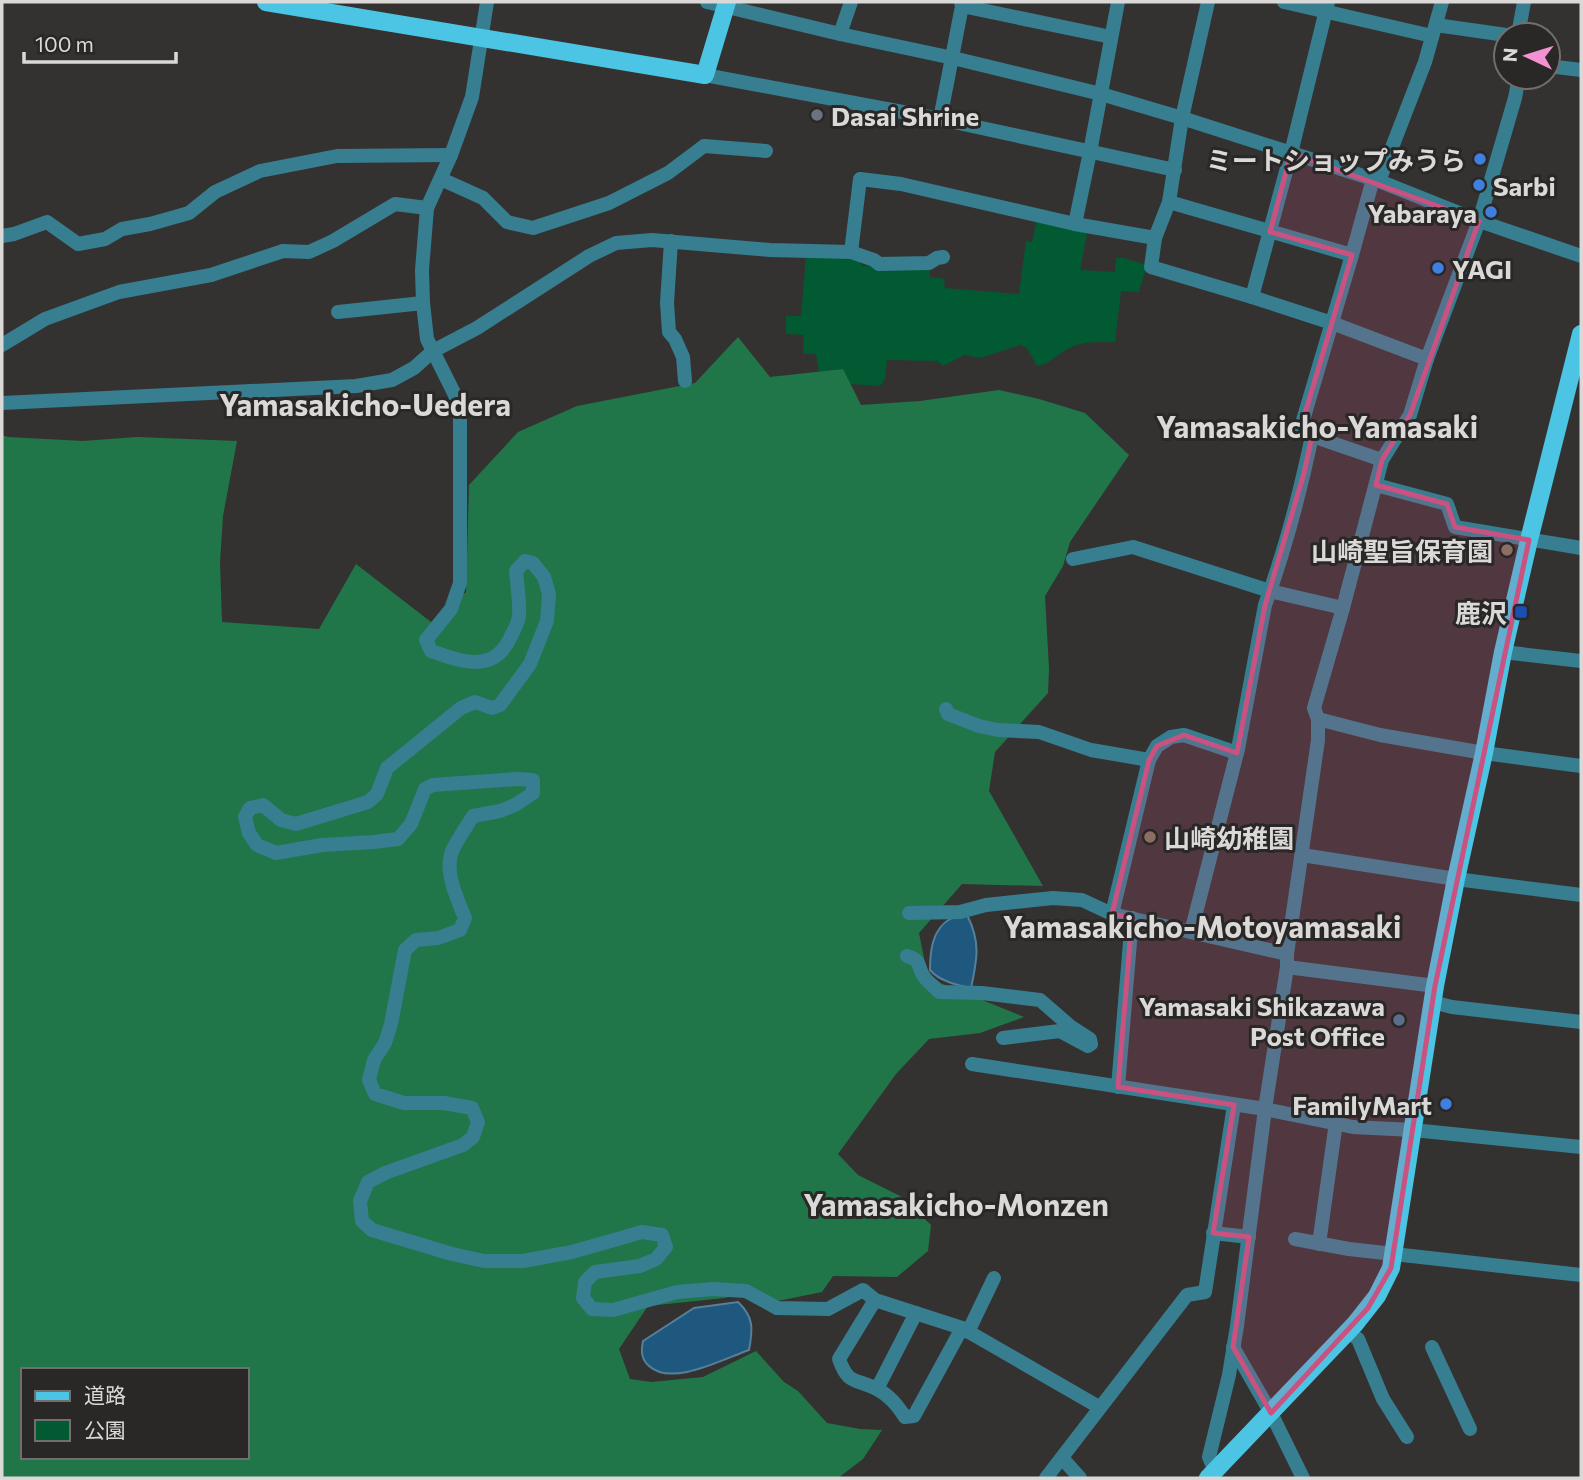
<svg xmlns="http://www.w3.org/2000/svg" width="1583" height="1480" font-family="Commissioner,'Noto Sans JP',sans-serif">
<rect width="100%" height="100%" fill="#343230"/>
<!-- green -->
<path fill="#025a33" d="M1038 213 1089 223 1080 270 1115 272 1116 258H1124L1147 265 1139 292 1121 291 1115 342C1100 342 1085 341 1071 347 1059 353 1050 364 1037 366L1027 348 1020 345 980 358 964 355 943 366 938 361 887 360 885 379 880 386 850 384 842 369 819 372 816 354H803L804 335 786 334V316H801L806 255 861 257V266L930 267V277L945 279 944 288 1019 294 1026 241 1032 242Z"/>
<!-- forest -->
<path fill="#207649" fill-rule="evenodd" d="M738 337 770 377 843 369 861 405 920 401 999 390 1039 399 1085 413 1129 455 1070 542 1063 566 1045 596 1049 669 1048 693 995 752 989 791 1043 886 962 884 919 933 928 978 1024 1017 980 1033 929 1039 896 1074 838 1154 858 1175 902 1197 931 1225 928 1251 897 1277 833 1276 822 1292 763 1304 754 1291 724 1298 648 1306 619 1349 630 1379 651 1382 703 1377 756 1351 784 1382 798 1391 827 1423 860 1429 882 1430 863 1459 838 1478H2V435L8 437 83 441 137 437 237 441 223 516 220 562 222 622 319 629 356 564 431 622 466 592 469 485 518 432 577 406 695 383ZM23 1370H247V1457H23Z"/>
<!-- water -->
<g fill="#1e587e" stroke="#567f99" stroke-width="2">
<path d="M967 915C981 942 977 960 971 988 957 985 939 981 930 970 930 952 932 929 950 919 954 917 962 916 967 915Z"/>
<path d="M738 1302C754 1317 753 1329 749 1350 723 1359 672 1387 649 1366 641 1359 641 1351 643 1341L694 1308Z"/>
</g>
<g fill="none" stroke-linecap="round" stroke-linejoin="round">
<!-- minor -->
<g stroke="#377e90" stroke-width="14">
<path d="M487 2 472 97 451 155 427 208 422 270 423 303 427 339 455 395 460 415V583L451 609 426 640 431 651C462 662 495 674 511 636 514 630 519 622 519 615 520 601 517 585 516 571L525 561 533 563 544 577 549 594 547 621 530 664 500 705 492 708 475 702 461 708 387 768 377 794 368 802 296 824 281 820 263 805 250 808 245 817 249 833 257 845 276 853 322 845 374 842 398 839 411 824 425 789 433 785 517 779 533 780V793L515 805 500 811 473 816C467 826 459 837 453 849 443 870 457 898 465 918L460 930 438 938 416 940 405 950 391 1024 385 1043 374 1060 369 1080 375 1094 404 1103H444L472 1108 478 1122 473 1137 463 1145 385 1173 368 1182 360 1201 362 1221 372 1230 452 1254 484 1261H523L572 1252 642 1232 662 1235 666 1247 656 1259 640 1266 595 1272 585 1282 583 1298 592 1309 613 1310 677 1292 713 1289 746 1291 777 1308 828 1309 863 1290 875 1300 962 1328 1099 1407"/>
<path d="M707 2 840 34 953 58 1101 94 1182 118 1379 181 1479 221 1581 256"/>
<path d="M1208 2 1182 118 1169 202 1155 238 1151 267 1252 297 1332 323 1427 359"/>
<path d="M1284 2 1432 36"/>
<path d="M962 6 1111 37"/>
<path d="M1436 25 1506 35"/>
<path d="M840 34 851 2"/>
<path d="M1518 35 1524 2"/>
<path d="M1548 66 1581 70"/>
<path d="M705 75 940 119 1175 170"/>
<path d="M940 119 962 6 961 2"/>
<path d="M441 179 483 198 507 222 533 228 609 203 668 173 704 146 766 151"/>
<path d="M1379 181 1425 62 1442 2"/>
<path d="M1169 202 1352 255"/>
<path d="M1075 224 1090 152 1118 2"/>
<path d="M2 236 14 234 47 222 78 244 105 239 122 229 150 224 189 213 215 192 260 171 337 156 451 155"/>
<path d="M671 241 667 303 669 332 675 339 683 357 685 381"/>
<path d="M851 252 874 260 879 264 929 263 937 258 943 257"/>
<path d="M1252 297 1291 153 1328 2"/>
<path d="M338 312 423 303"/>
<path d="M2 345 45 319 119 292 211 275 283 251 309 252 333 241 395 204 427 208"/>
<path d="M2 403 356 386 392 380 414 368 433 351 477 328 589 256 616 243 652 240 770 250 851 252 860 179 901 184 1075 224 1155 238"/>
<path d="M1312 436 1382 460"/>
<path d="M1376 485 1447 504 1455 527 1581 548"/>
<path d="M1073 559 1133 547 1270 591 1343 608"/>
<path d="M1503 652 1581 661"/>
<path d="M946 709 948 714 979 726 998 730 1039 732 1091 750 1149 760"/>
<path d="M1318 719 1380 735 1484 753 1581 766"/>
<path d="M1302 855 1456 879 1581 895"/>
<path d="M909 913 960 912 986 905 1053 898 1082 900 1112 914 1287 954"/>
<path d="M1112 914 1149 760 1157 746 1171 737 1184 735 1237 753"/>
<path d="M1191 932 1238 749 1265 605C1285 550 1300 493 1312 436L1301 427 1352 255 1373 179"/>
<path d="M907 956C924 961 916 968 925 978 929 983 935 987 939 992L982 993 1040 1000 1070 1026 1090 1039 1091 1044 1088 1046 1060 1031 1003 1038"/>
<path d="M1287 967 1435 986"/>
<path d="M1432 1002 1452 1007 1581 1022"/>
<path d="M972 1064 1265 1109 1353 1127 1413 1130 1581 1147"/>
<path d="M1118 1087 1132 918"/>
<path d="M1213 1233 1249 1237"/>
<path d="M1295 1239 1349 1249 1581 1275"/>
<path d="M1319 1244 1336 1122"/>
<path d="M875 1300 839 1359C848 1385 855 1378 877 1389 890 1396 897 1405 905 1417L914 1416 962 1328"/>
<path d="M968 1332 994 1278"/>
<path d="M1348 1332 1358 1339 1383 1399 1407 1437"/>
<path d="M1233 1347 1271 1413 1303 1478"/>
<path d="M1432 1347 1470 1429"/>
<path d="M877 1389 916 1313"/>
<path d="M1062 1458 1080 1478"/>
<path d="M1215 1471 1209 1457 1229 1375 1237 1326 1265 1109 1287 967V954L1318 740V719L1314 708 1343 608 1382 460 1410 415 1427 359 1479 221 1515 98 1519 77"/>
<path d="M1046 1478 1187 1295 1205 1292 1234 1105"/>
</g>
<!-- major -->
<g stroke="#4bc5e3" stroke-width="18">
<path d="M266 2 705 75 727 2"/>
<path d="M1208 1478 1355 1324 1377 1296 1391 1268 1435 986 1456 879 1484 753 1503 652 1529 540 1581 334"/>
</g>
</g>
<!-- marked area -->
<path fill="#c95280" fill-opacity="0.2" stroke="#c95280" stroke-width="5" stroke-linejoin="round" d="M1291 153 1479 221 1410 415 1382 460 1376 485 1447 504 1455 527 1529 540 1435 986 1391 1268 1368 1308 1271 1413 1233 1347 1249 1237 1213 1233 1234 1105 1118 1087 1132 918 1112 914 1149 760 1157 746 1184 735 1237 753 1265 605 1304 473 1312 436 1301 427 1352 255 1270 232Z"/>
<!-- markers -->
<circle fill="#6b7280" stroke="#2a2826" stroke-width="2.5" cx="817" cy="115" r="7"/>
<g fill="#3f7fe0" stroke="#2a2826" stroke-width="2.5">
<circle cx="1480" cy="159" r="7"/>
<circle cx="1479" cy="185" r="7"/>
<circle cx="1491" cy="212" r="7"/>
<circle cx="1438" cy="268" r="7"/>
<circle cx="1446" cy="1104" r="7"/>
</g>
<g fill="#8d6e63" stroke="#2a2826" stroke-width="2.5">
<circle cx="1507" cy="550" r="7"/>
<circle cx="1150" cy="837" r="7"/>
</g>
<rect fill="#1a4fb4" stroke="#2a2826" stroke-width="2.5" x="1514" y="605" width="14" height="14" rx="3.5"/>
<circle fill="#5c6f8a" stroke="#2a2826" stroke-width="2.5" cx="1399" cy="1020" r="7"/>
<g text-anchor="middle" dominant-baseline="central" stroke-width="6" stroke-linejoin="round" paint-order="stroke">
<!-- poi labels -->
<g font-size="26" font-weight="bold" fill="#dad9d7" stroke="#2a2826" text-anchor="end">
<text x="831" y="115" text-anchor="start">Dasai Shrine</text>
<text x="1466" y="159">ミートショップみうら</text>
<text x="1493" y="185" text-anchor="start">Sarbi</text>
<text x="1477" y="212">Yabaraya</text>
<text x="1452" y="268" text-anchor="start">YAGI</text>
<text x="1493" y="550">山崎聖旨保育園</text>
<text x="1507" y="612">鹿沢</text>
<text x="1164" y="837" text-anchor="start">山崎幼稚園</text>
<text x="1385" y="1005">Yamasaki Shikazawa<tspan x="1385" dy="30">Post Office</tspan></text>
<text x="1432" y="1104">FamilyMart</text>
</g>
<!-- quarter labels -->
<g font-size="30" font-weight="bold" fill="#dad9d7" stroke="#2a2826">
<text x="365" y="403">Yamasakicho-Uedera</text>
<text x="1317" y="425">Yamasakicho-Yamasaki</text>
<text x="1202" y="925">Yamasakicho-Motoyamasaki</text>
<text x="956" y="1203">Yamasakicho-Monzen</text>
</g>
</g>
<!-- border -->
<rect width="1583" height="1480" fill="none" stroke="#dad9d7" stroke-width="7"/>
<!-- legend -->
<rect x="21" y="1368" width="228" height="91" fill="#2a2826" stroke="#706f6d" stroke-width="2"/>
<rect x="35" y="1391" width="35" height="10" fill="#4bc5e3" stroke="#706f6d" stroke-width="2"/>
<text x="84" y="1403" font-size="21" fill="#dad9d7">道路</text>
<rect x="35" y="1420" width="35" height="21" fill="#025a33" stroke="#706f6d" stroke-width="2"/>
<text x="84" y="1438" font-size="21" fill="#dad9d7">公園</text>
<!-- north arrow -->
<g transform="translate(1527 56) rotate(274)"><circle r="33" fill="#2a2826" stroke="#706f6d" stroke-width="2"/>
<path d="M0-5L12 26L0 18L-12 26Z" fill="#f491d3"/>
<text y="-10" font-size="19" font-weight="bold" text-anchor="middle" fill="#dad9d7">N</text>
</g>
<!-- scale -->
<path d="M24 52v10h152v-10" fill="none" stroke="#dad9d7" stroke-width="3.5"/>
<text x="35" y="52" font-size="21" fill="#dad9d7" stroke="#2a2826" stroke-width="5" paint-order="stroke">100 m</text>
</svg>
